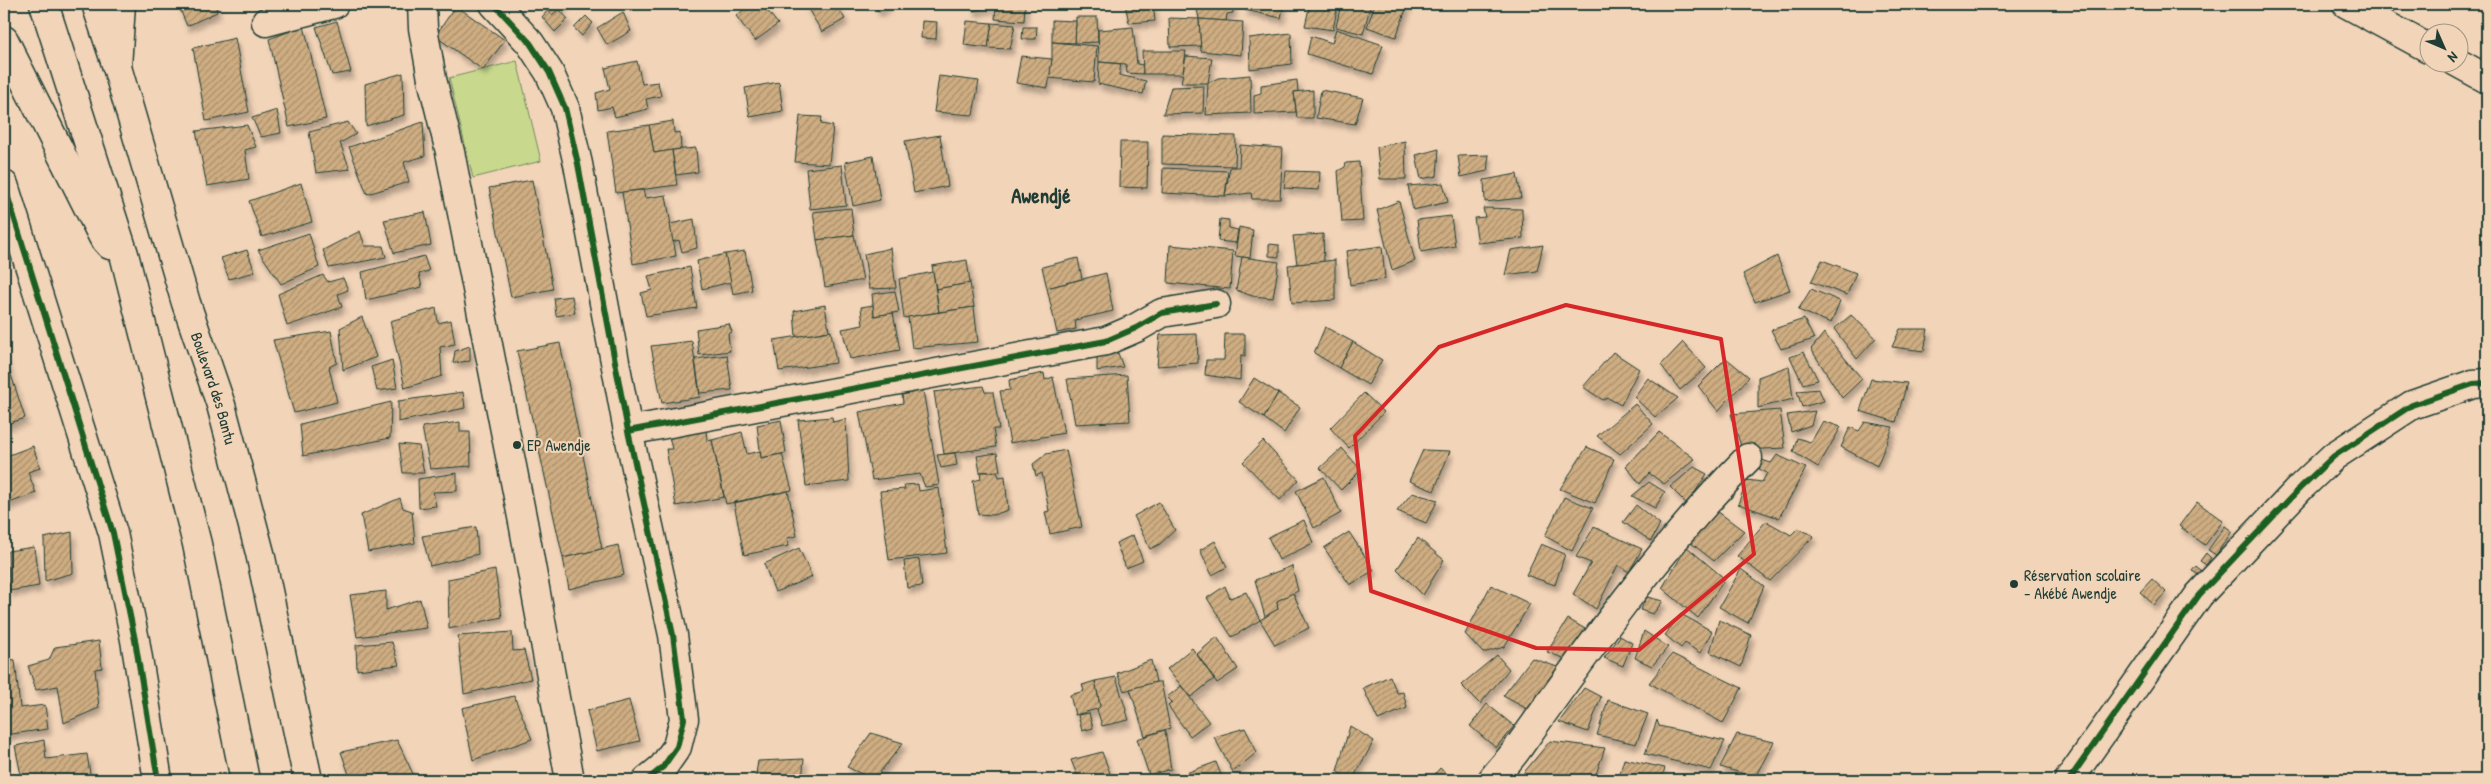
<svg xmlns="http://www.w3.org/2000/svg" width="2491" height="784" font-family="'Patrick Hand',sans-serif">
<defs>
<pattern id="building-hatch" width="6" height="6" patternUnits="userSpaceOnUse" patternTransform="scale(1.25)"><rect width="6" height="6" fill="#cfad82"/><path d="M-1 1l2-2M0 6l6-6M5 7l2-2" fill="none" stroke="#a78e6b"/></pattern>
<filter id="shadow"><feDropShadow dx="3" dy="5.5" stdDeviation="2.5" flood-color="#0004"/></filter>
</defs>
<rect width="100%" height="100%" fill="#f2d4b8"/>
<filter id="ink" filterUnits="userSpaceOnUse"><feTurbulence type="fractalNoise" baseFrequency=".02" numOctaves="2"/><feDisplacementMap in="SourceGraphic" scale="10" xChannelSelector="R" yChannelSelector="G"/><feConvolveMatrix kernelMatrix="1 2 1 2 8 2 1 2 1" color-interpolation-filters="sRGB"/></filter>
<g filter="url(#ink)">
<!-- garden -->
<path fill="#c8d98d" stroke="#748b60" d="M517 61 541 161 473 178 449 78Z"/>
<!-- building -->
<g fill="url(#building-hatch)" stroke="#1f3d34" filter="url(#shadow)">
<path d="M186 4H216L217 12 187 26 179 7Z"/>
<path d="M542 4H566L552 15Z"/>
<path d="M751 4H762L778 24 755 41 736 16Z"/>
<path d="M805 4H836L845 19 822 32Z"/>
<path d="M873 4H889L879 12Z"/>
<path d="M971 4H996L995 6 973 11Z"/>
<path d="M996 4H1025L1024 21 995 19Z"/>
<path d="M1125 4H1153L1155 21 1129 23Z"/>
<path d="M1196 4H1233V13L1227 14 1226 21 1199 19Z"/>
<path d="M1246 4H1284L1281 18 1245 10Z"/>
<path d="M1310 4H1338L1333 30 1305 26Z"/>
<path d="M1341 4H1371L1363 34 1336 27Z"/>
<path d="M1375 4H1408L1396 37 1367 27Z"/>
<path d="M456 6 505 40 483 70 435 36Z"/>
<path d="M559 9 568 19 555 32 542 17 548 10 552 15Z"/>
<path d="M623 12 631 31 607 45 597 28Z"/>
<path d="M586 16 593 23 582 36 574 28Z"/>
<path d="M1076 17H1097L1098 42 1075 43Z"/>
<path d="M1169 18 1199 19 1201 46 1170 47Z"/>
<path d="M1199 19 1243 22 1241 55 1201 51Z"/>
<path d="M1052 20 1076 21 1075 43 1052 42Z"/>
<path d="M337 21 351 72 332 75 316 27Z"/>
<path d="M922 21 937 22 936 39 921 38Z"/>
<path d="M967 21 992 23 988 48 964 45Z"/>
<path d="M992 23 1015 25 1010 49 988 48Z"/>
<path d="M304 26 326 119 289 127 269 39Z"/>
<path d="M1023 27H1037L1036 39H1022Z"/>
<path d="M1133 27 1137 64 1143 65V74L1127 73 1126 64 1099 62 1098 30Z"/>
<path d="M1336 29 1383 45 1373 74 1307 54 1311 36 1332 43Z"/>
<path d="M1291 33 1292 64 1250 69 1249 38Z"/>
<path d="M235 38 249 112 206 121 193 48Z"/>
<path d="M1052 42 1097 46 1094 82 1049 78 1052 59Z"/>
<path d="M1142 51H1186L1183 74H1143Z"/>
<path d="M1021 56 1052 59 1048 88 1016 83Z"/>
<path d="M1186 56 1212 58 1208 83H1181Z"/>
<path d="M637 61 642 84 658 82 661 96 646 99 648 109 615 117 612 107 598 110 596 93 610 89 605 68Z"/>
<path d="M1099 62 1121 64 1119 75 1146 81 1143 94 1098 84Z"/>
<path d="M403 73 404 115 366 126 365 84Z"/>
<path d="M1250 75 1251 113 1206 115 1208 83 1218 78Z"/>
<path d="M939 76 979 81 973 115 934 112Z"/>
<path d="M1297 80 1298 92H1294L1296 112 1254 114V95L1261 93V85Z"/>
<path d="M779 82 783 111 750 117 745 88Z"/>
<path d="M1204 86 1203 113 1163 114 1171 87Z"/>
<path d="M1313 90V118H1297L1294 92Z"/>
<path d="M1321 90 1363 98 1355 124 1316 118Z"/>
<path d="M277 110 281 133 261 137 252 118Z"/>
<path d="M800 116 822 117 821 124 833 126 829 164 795 162Z"/>
<path d="M673 121 674 133 680 132 681 149 654 153 649 125Z"/>
<path d="M348 122 356 134 340 143 350 169 316 173 309 132Z"/>
<path d="M423 122 425 156 404 162 409 182 367 194 349 147Z"/>
<path d="M247 125 256 147 245 150 249 179 207 186 196 131Z"/>
<path d="M649 125 654 153 672 150 677 185 616 193 607 131Z"/>
<path d="M1162 134 1236 136 1235 166 1162 164Z"/>
<path d="M940 135 948 186 914 193 905 141Z"/>
<path d="M1405 141 1406 179H1380L1377 147Z"/>
<path d="M1120 142H1148L1147 188 1119 187Z"/>
<path d="M1240 145 1283 148 1280 199H1252L1251 193 1225 196 1230 167H1239Z"/>
<path d="M696 148 698 172 676 175 672 150Z"/>
<path d="M1439 149 1437 176 1421 179 1416 155Z"/>
<path d="M1489 155 1487 171 1461 177 1458 156Z"/>
<path d="M873 156 880 200 853 206 845 162Z"/>
<path d="M1359 162 1363 221 1342 222 1338 171 1345 167 1346 163Z"/>
<path d="M842 165 846 205 810 209 806 169Z"/>
<path d="M1163 168 1228 171 1225 196 1162 193Z"/>
<path d="M1286 171 1320 172 1319 190 1284 188Z"/>
<path d="M1517 174 1521 198 1485 202 1484 180Z"/>
<path d="M532 180 553 289 511 297 489 188Z"/>
<path d="M301 183 312 222 262 237 249 201Z"/>
<path d="M1443 183 1448 202 1413 210 1408 186Z"/>
<path d="M643 190 645 198 666 195 676 256 633 264 622 192Z"/>
<path d="M1399 201 1415 261 1392 270 1377 210Z"/>
<path d="M851 208 854 235 817 240 813 212Z"/>
<path d="M1483 208 1522 209 1523 238 1478 243 1474 218 1485 217Z"/>
<path d="M425 212 431 245 394 253 384 220Z"/>
<path d="M1451 216 1455 246 1421 252 1417 220Z"/>
<path d="M694 219 697 248 682 252 679 240 673 242 670 224Z"/>
<path d="M1220 219 1229 220V228L1238 230 1236 243 1218 241Z"/>
<path d="M1239 227 1253 230 1250 258 1235 256Z"/>
<path d="M360 231 365 246H383L386 257 329 268 323 250Z"/>
<path d="M309 233 319 267 281 284 258 250Z"/>
<path d="M1323 234 1324 262 1297 264 1293 236Z"/>
<path d="M854 235 863 280 825 287 817 240Z"/>
<path d="M1269 244 1279 245V257L1269 256Z"/>
<path d="M1170 245 1233 251 1230 289 1168 283Z"/>
<path d="M1543 245 1537 271 1505 275 1511 250Z"/>
<path d="M1382 246 1385 279 1350 285 1346 251Z"/>
<path d="M891 248 896 288 869 289 864 254Z"/>
<path d="M247 250 255 272 229 279 221 258Z"/>
<path d="M745 251 752 290 733 294 725 254Z"/>
<path d="M725 254 731 282 702 289 697 261Z"/>
<path d="M424 256 429 271 419 274 422 287 366 300 362 272Z"/>
<path d="M1777 256 1790 290 1755 302 1743 274Z"/>
<path d="M1242 257 1279 262 1273 298 1252 296 1236 290Z"/>
<path d="M1078 258 1082 279 1047 288 1042 267Z"/>
<path d="M967 260 970 283 936 289 932 266Z"/>
<path d="M1335 260V300L1292 303 1288 265Z"/>
<path d="M1822 260 1856 273 1847 295 1811 282Z"/>
<path d="M690 267 697 308 646 316 641 293 652 290 648 276Z"/>
<path d="M933 272 939 312 904 318 899 279Z"/>
<path d="M1106 273 1113 311 1075 320 1076 329 1057 333 1047 288Z"/>
<path d="M323 275 328 282 343 278 348 290 338 294 342 307 287 326 278 294Z"/>
<path d="M970 283 974 307 939 312 936 289Z"/>
<path d="M1811 289 1840 301 1831 323 1798 310Z"/>
<path d="M895 291 899 312 874 316 872 294Z"/>
<path d="M572 296 575 313 556 316 554 298Z"/>
<path d="M825 305 829 331 796 337 794 311Z"/>
<path d="M873 305 874 316 893 313 900 350 850 359 842 329 863 325 861 307Z"/>
<path d="M974 307 978 342 912 348 908 317Z"/>
<path d="M436 308 438 323 451 320 455 344 440 347 442 376 405 388 390 321Z"/>
<path d="M1851 315 1876 338 1857 359 1834 329Z"/>
<path d="M362 317 376 357 343 370 340 328Z"/>
<path d="M1804 319 1814 339 1781 349 1771 330Z"/>
<path d="M729 324 732 332 728 334 730 351 699 355 696 329Z"/>
<path d="M1325 327 1353 342 1339 368 1314 353Z"/>
<path d="M1900 329H1928L1924 351 1892 347Z"/>
<path d="M331 331 337 363 329 367 337 402 294 413 273 340Z"/>
<path d="M831 331 836 363 779 371 774 340Z"/>
<path d="M1824 333 1862 379 1842 398 1811 349Z"/>
<path d="M1197 334 1198 363 1157 366 1160 335Z"/>
<path d="M1225 334H1245V356L1241 355 1240 380 1205 375 1206 360H1224Z"/>
<path d="M692 341 700 397 662 403 651 346Z"/>
<path d="M1353 342 1382 360 1368 385 1339 368Z"/>
<path d="M1683 342 1706 368 1680 390 1661 365Z"/>
<path d="M560 343 602 549 563 558 517 351Z"/>
<path d="M470 346V361L453 363 455 351Z"/>
<path d="M1613 352 1639 369 1621 405 1608 398 1603 400 1583 387Z"/>
<path d="M1804 352 1818 380 1803 384 1790 357Z"/>
<path d="M4 353 25 418 4 425Z"/>
<path d="M1118 353 1123 367 1097 371V356Z"/>
<path d="M727 355 732 390 700 393 695 359Z"/>
<path d="M1726 358 1749 377 1718 411 1698 386Z"/>
<path d="M392 360 397 388 377 391 371 367Z"/>
<path d="M1789 366 1793 399 1758 408V377Z"/>
<path d="M1044 373 1045 380 1053 377 1064 433 1010 443 1000 391 1010 390 1009 380Z"/>
<path d="M1127 375 1130 421 1075 424 1067 379Z"/>
<path d="M1254 378 1278 393 1264 418 1239 402Z"/>
<path d="M1648 378 1678 398 1655 417 1634 397Z"/>
<path d="M1871 379 1907 383 1896 422 1860 411Z"/>
<path d="M983 386 985 392H993L999 429H993L996 447 944 454 934 392Z"/>
<path d="M1819 389 1824 401 1802 407 1797 391Z"/>
<path d="M923 390 939 485 925 487 920 474 872 480 859 412 903 403 902 395Z"/>
<path d="M463 392 465 408 398 422V401Z"/>
<path d="M1278 393 1300 407 1284 433 1264 418Z"/>
<path d="M1364 393 1384 412 1349 448 1330 428Z"/>
<path d="M391 402 390 438 303 456 300 424Z"/>
<path d="M1635 404 1653 424 1620 454 1597 436Z"/>
<path d="M1780 410 1785 448 1742 450 1731 414Z"/>
<path d="M1815 411 1811 425 1791 432 1787 415Z"/>
<path d="M832 417 833 422 846 419 849 481 806 486 798 420Z"/>
<path d="M781 420 786 453 761 458 757 425Z"/>
<path d="M1823 421 1841 427 1818 467 1793 452 1797 438 1811 442Z"/>
<path d="M460 422V432H470L471 466 430 469 422 427Z"/>
<path d="M1865 422 1893 427 1877 466 1841 447 1850 427 1859 431Z"/>
<path d="M706 429 707 441 712 440 724 497 676 506 666 449H672L669 437Z"/>
<path d="M742 432 747 454 760 451 761 458 782 454 792 490 726 504 712 440Z"/>
<path d="M1659 432 1695 459 1664 484 1649 473 1640 484 1626 466Z"/>
<path d="M1263 441 1299 480 1280 500 1243 462Z"/>
<path d="M399 444 419 446 424 473H403Z"/>
<path d="M33 446 40 468 28 472 36 493 4 505V457Z"/>
<path d="M1587 447 1614 459 1595 503 1560 489Z"/>
<path d="M1342 448 1361 470 1341 490 1320 468Z"/>
<path d="M1066 450 1082 527 1050 534 1045 512 1049 511 1042 473 1036 476 1033 464 1046 454Z"/>
<path d="M1423 450 1450 451 1434 491 1409 481Z"/>
<path d="M955 453 957 465 941 468 937 455Z"/>
<path d="M997 453 1000 471 980 472 977 456Z"/>
<path d="M1777 455 1806 468 1779 518 1738 504 1747 480 1762 482 1767 473 1759 469 1762 460 1771 463Z"/>
<path d="M1694 467 1707 474 1687 504 1670 487Z"/>
<path d="M980 472H997L999 477 1005 476 1008 510 993 515 978 514 973 481 981 479Z"/>
<path d="M457 473V491L433 492 436 506 419 508 418 479Z"/>
<path d="M1324 477 1341 513 1314 528 1296 491Z"/>
<path d="M1649 482 1665 492 1655 508 1632 496Z"/>
<path d="M918 484 919 491 939 488 947 553 889 560 880 491 905 489 904 485Z"/>
<path d="M788 491 797 536 787 538 788 546 744 555 734 503Z"/>
<path d="M1412 493 1438 500 1426 523 1397 511Z"/>
<path d="M1564 497 1593 508 1572 551 1545 536Z"/>
<path d="M400 498 403 508 412 511 415 543 368 552 361 515Z"/>
<path d="M1159 502 1175 530 1160 544 1150 549 1134 516Z"/>
<path d="M2197 502 2223 521 2205 545 2179 526Z"/>
<path d="M1636 505 1660 524 1651 541 1623 522Z"/>
<path d="M1713 508 1744 531 1714 561 1686 539Z"/>
<path d="M1304 520 1313 543 1279 560 1268 537Z"/>
<path d="M1766 521 1791 535 1798 528 1814 536 1770 581 1737 556Z"/>
<path d="M2225 526 2232 531 2216 555 2208 550Z"/>
<path d="M476 527 478 554 430 566 422 536Z"/>
<path d="M1594 527 1642 549 1629 572 1618 565 1596 609 1573 594 1591 563 1576 557Z"/>
<path d="M72 532 73 573 45 581 44 538Z"/>
<path d="M1349 532 1374 570 1350 585 1324 548Z"/>
<path d="M1133 535 1143 561 1126 568 1116 543Z"/>
<path d="M1418 538 1444 560 1423 595 1397 569Z"/>
<path d="M1215 541 1227 567 1212 575 1200 550Z"/>
<path d="M1541 544 1565 554 1555 585 1526 575Z"/>
<path d="M618 545 624 575 569 589 563 558Z"/>
<path d="M34 547 39 586 9 591 8 551Z"/>
<path d="M1687 547 1725 579 1698 618 1662 588Z"/>
<path d="M799 548 812 577 775 592 764 564Z"/>
<path d="M2206 553 2211 558 2206 565 2200 561Z"/>
<path d="M919 559 922 586 907 588 904 561Z"/>
<path d="M1292 566 1298 591 1277 601 1278 609 1265 617 1255 580Z"/>
<path d="M2196 566 2202 571 2199 575 2192 571Z"/>
<path d="M1741 569 1764 586 1748 623 1719 607Z"/>
<path d="M495 570 502 617 449 629 448 579Z"/>
<path d="M2152 579 2166 592 2154 605 2140 592Z"/>
<path d="M1491 585 1530 604 1504 647 1483 653 1465 634Z"/>
<path d="M1225 586 1230 598 1246 592 1260 620 1232 637 1207 598Z"/>
<path d="M386 591V610L420 599 427 628 357 637 350 595Z"/>
<path d="M1293 593 1309 628 1275 645 1260 620 1278 609 1277 601Z"/>
<path d="M1647 597 1663 601 1653 614 1640 610Z"/>
<path d="M1681 614 1712 631 1700 653 1685 643 1681 648 1665 635Z"/>
<path d="M1568 619 1587 630 1568 660 1547 652Z"/>
<path d="M1719 620 1751 635 1741 667 1710 652Z"/>
<path d="M1644 631 1668 647 1652 666 1635 658Z"/>
<path d="M512 632 513 651 524 650 531 679 464 694 458 636Z"/>
<path d="M1620 636 1632 643 1623 666 1604 658Z"/>
<path d="M1217 637 1238 669 1217 683 1197 654Z"/>
<path d="M99 641 102 668 95 669 99 708 64 723 58 686 36 690 28 666 49 660 55 647Z"/>
<path d="M392 642 399 665 357 670 356 645Z"/>
<path d="M1192 648 1214 679 1191 697 1167 669Z"/>
<path d="M1672 654 1742 688 1723 723 1649 683Z"/>
<path d="M1497 655 1509 669 1480 704 1461 685Z"/>
<path d="M4 658 15 660 20 708 45 705 48 729 4 735Z"/>
<path d="M1532 658 1560 668 1531 711 1503 696Z"/>
<path d="M1151 660 1156 682 1124 691 1117 673Z"/>
<path d="M1390 676 1397 693 1403 692 1407 708 1378 720 1363 688Z"/>
<path d="M1116 677 1129 720 1102 726 1097 709 1100 706 1095 681Z"/>
<path d="M1095 681 1100 706 1097 709 1075 715 1070 695 1084 691 1082 685Z"/>
<path d="M1156 682H1161L1170 728 1145 736 1130 689Z"/>
<path d="M1181 686 1209 722 1190 736 1168 706 1172 702 1167 697Z"/>
<path d="M1584 688 1601 697 1588 732 1559 722Z"/>
<path d="M514 696 532 739 473 760 462 708Z"/>
<path d="M629 700 640 741 597 751 587 711Z"/>
<path d="M1608 700 1648 714 1636 744 1597 735Z"/>
<path d="M1487 704 1514 726 1496 748 1470 726Z"/>
<path d="M1089 713 1093 728 1082 731 1078 715Z"/>
<path d="M1657 720 1659 726 1725 741 1711 770 1645 754Z"/>
<path d="M1350 726 1374 741 1352 780H1348L1337 771Z"/>
<path d="M1245 728 1257 752 1233 772 1214 737Z"/>
<path d="M1165 730 1171 769 1149 775 1137 739Z"/>
<path d="M871 733 903 743 874 780 847 767Z"/>
<path d="M1737 734 1774 742 1755 777 1720 767Z"/>
<path d="M44 740 46 759 87 754 91 780H22L15 746Z"/>
<path d="M397 740 415 778 351 780 341 752Z"/>
<path d="M1550 741 1605 748 1594 780H1533L1521 776Z"/>
<path d="M1102 752 1110 773 1092 780H1079L1071 760Z"/>
<path d="M804 759 802 780H755L758 761Z"/>
<path d="M1624 759 1665 768 1661 780H1618Z"/>
<path d="M1216 762 1223 780H1188L1186 773Z"/>
<path d="M1440 768 1452 779 1453 780H1430Z"/>
<path d="M533 777 534 780H494Z"/>
</g>
<g fill="none" stroke-linecap="round" stroke-linejoin="round">
<defs>
<g id="minor">
<path d="M422 4 423 28 432 79 450 152 523 522 570 780"/>
<path d="M494 4 530 43 549 72 565 108 578 164 628 431 673 635 684 719 677 747 663 767 647 780"/>
<path d="M2347 4 2428 48"/>
<path d="M266 22 334 4"/>
<path d="M2456 62 2487 79"/>
<path d="M4 185 113 533 135 640 158 780"/>
<path d="M628 431 1106 341 1136 328 1162 313 1216 304"/>
<path d="M1492 780C1500 769 1510 760 1518 748 1589 648 1662 545 1748 458"/>
<path d="M2069 780 2199 595 2301 487 2334 456 2412 405 2473 384 2487 383"/>
</g>
<path id="major" d="M117 67 121 4"/>
<g id="highway">
<path d="M44 4 124 254 197 544 245 780"/>
<path id="s1" d="M96 4 117 67 186 303 221 405 260 553 308 780"/>
<path d="M4 40 103 237 110 245"/>
</g>
</defs>
<!-- minor casing -->
<use href="#minor" stroke="#1f3d34" stroke-width="31"/>
<!-- major casing -->
<use href="#major" stroke="#1f3d34" stroke-width="31"/>
<!-- highway casing -->
<use href="#highway" stroke="#1f3d34" stroke-width="31"/>
<!-- minor -->
<use href="#minor" stroke="#f2d4b8" stroke-width="28"/>
<!-- major -->
<use href="#major" stroke="#f2d4b8" stroke-width="28"/>
<!-- highway -->
<use href="#highway" stroke="#f2d4b8" stroke-width="28"/>
<defs>
<g id="cycleway">
<path d="M494 4 530 43 549 72 565 108 578 164 628 431 673 635 684 719 677 747 663 767 647 780"/>
<path d="M4 185 113 533 135 640 158 780"/>
<path d="M628 431 1106 341 1136 328 1162 313 1216 304"/>
<path d="M2069 780 2199 595 2301 487 2334 456 2412 405 2473 384 2487 383"/>
</g>
</defs>
<!-- cycleway casing -->
<use href="#cycleway" stroke="#f2d4b8" stroke-width="9"/>
<!-- cycleway -->
<use href="#cycleway" stroke="#1b5e20" stroke-width="6"/>
</g>
</g>
<!-- marked area -->
<path fill="none" stroke="#d62828" stroke-width="4" stroke-linejoin="round" d="M1566 305 1721 339 1754 554 1639 650 1536 648 1371 591 1355 436 1439 347Z"/>
<!-- markers -->
<g fill="#1f3d34" stroke="#f2d4b8" stroke-width="2">
<circle cx="517" cy="445" r="5"/>
<circle cx="2014" cy="584" r="5"/>
</g>
<g text-anchor="middle" dominant-baseline="central" stroke-width="4" stroke-linejoin="round" paint-order="stroke">
<!-- street labels -->
<g font-size="16" fill="#1f3d34" stroke="#f2d4b8">
<text stroke="none"><textPath href="#s1" startOffset="402">Boulevard des Bantu</textPath></text>
</g>
<!-- poi labels -->
<g font-size="16" fill="#1f3d34" stroke="#f2d4b8" text-anchor="start">
<text x="527" y="445">EP Awendje</text>
<text x="2024" y="575">Réservation scolaire<tspan x="2024" dy="18">- Akébé Awendje</tspan></text>
</g>
<!-- district labels -->
<g font-size="21" font-weight="bold" fill="#1f3d34" stroke="#f2d4b8">
<text x="1041" y="195">Awendjé</text>
</g>
</g>
<!-- margin -->
<rect width="2491" height="784" fill="none" stroke="#f2d4b8" stroke-width="20"/>
<rect x="10" y="10" width="2471" height="764" fill="none" stroke="#1f3d34" stroke-width="2" filter="url(#ink)"/>
<!-- north arrow -->
<g transform="translate(2444 48) rotate(135)"><circle r="24" fill="#f2d4b8" stroke="#9e9883"/>
<path d="M0-4L9 19L0 12L-9 19Z" fill="#1f3d34"/>
<text y="-8" font-size="14" font-weight="bold" text-anchor="middle" fill="#1f3d34">N</text>
</g>
</svg>
